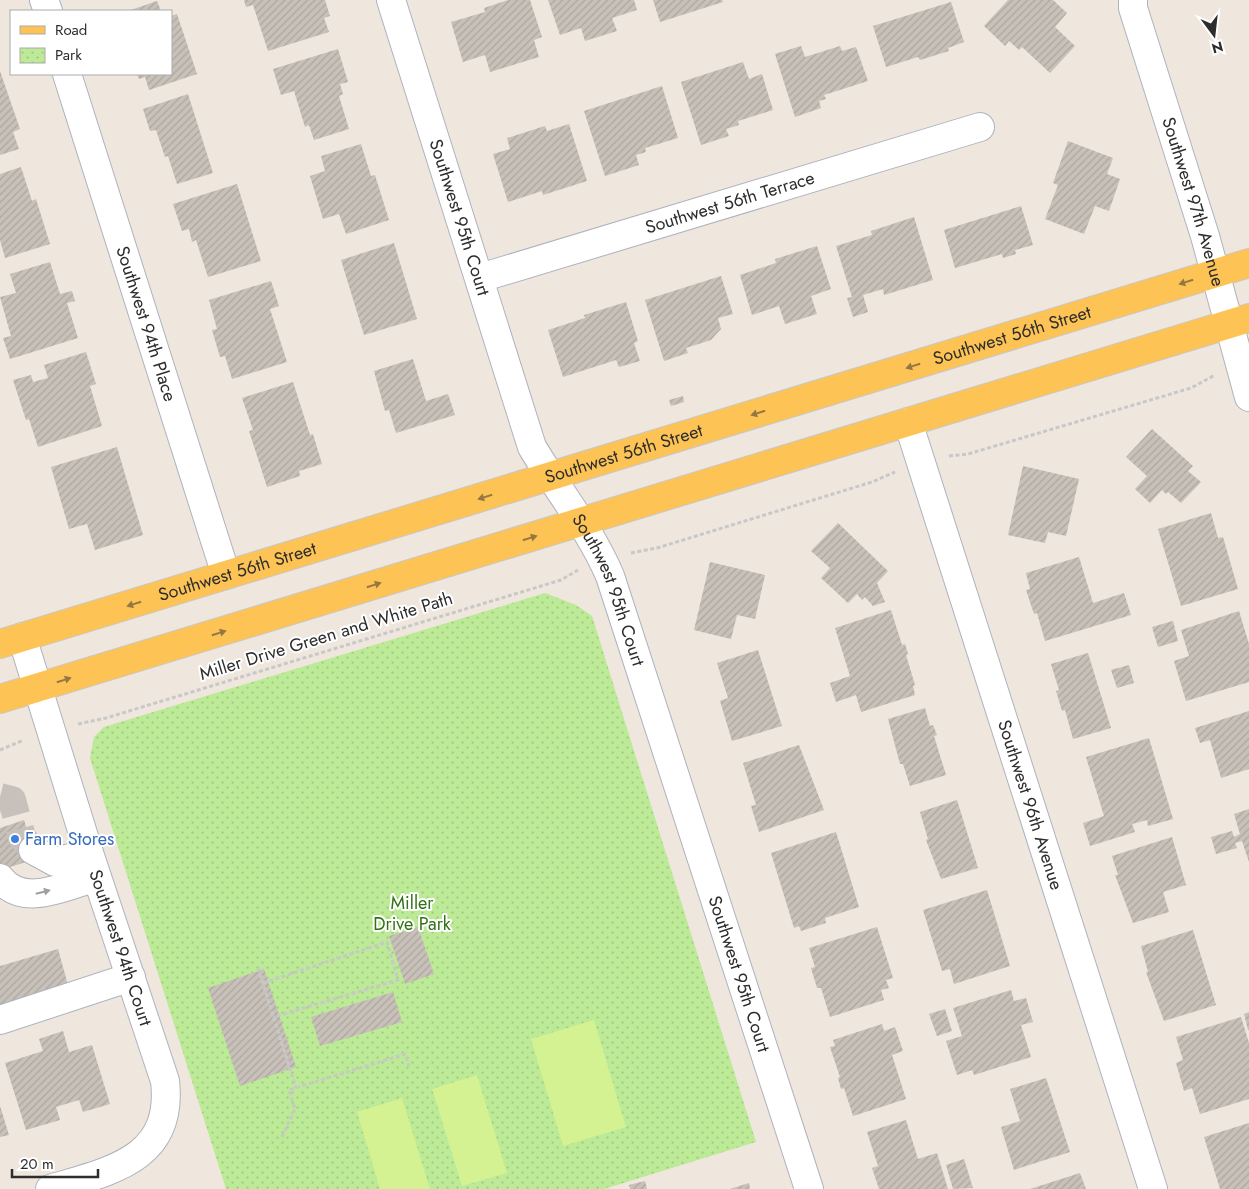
<svg xmlns="http://www.w3.org/2000/svg" width="1249" height="1189" font-family="Jost,sans-serif">
<defs>
<pattern id="park-dots" width="8" height="8" patternUnits="userSpaceOnUse" patternTransform="scale(1.25)"><rect width="8" height="8" fill="#bcea96"/><path d="M2 2h.1M6 6h.1" fill="none" stroke="#a2c982" stroke-width="1.8" stroke-linecap="round"/></pattern>
<pattern id="building-hatch" width="6" height="6" patternUnits="userSpaceOnUse" patternTransform="scale(1.25)"><rect width="6" height="6" fill="#c8c1b9"/><path d="M-1 1l2-2M0 6l6-6M5 7l2-2" fill="none" stroke="#aca69f"/></pattern>
</defs>
<rect width="100%" height="100%" fill="#efe6de"/>
<!-- park -->
<path fill="url(#park-dots)" d="M545 593 576 605 592 616 756 1142 604 1189H226L90 758 94 737 104 727Z"/>
<!-- pitch -->
<g fill="#d4f291">
<path d="M594 1020 626 1127 563 1146 531 1039Z"/>
<path d="M477 1075 507 1173 462 1186 432 1089Z"/>
<path d="M402 1098 430 1189H380L357 1112Z"/>
</g>
<!-- building -->
<g fill="url(#building-hatch)">
<path d="M244 0H325L330 16 324 18 329 32 268 51 253 5 246 7Z"/>
<path d="M508 0H530L542 37 534 40 539 57 490 72 485 55 463 62 451 22 485 12 484 8Z"/>
<path d="M548 0H634L637 10 612 18 617 31 585 41 581 28 560 35Z"/>
<path d="M653 0H722L723 2 660 22Z"/>
<path d="M1008 0H1053L1067 13 1055 27 1075 46 1050 73 1022 47 1019 50 1009 41 1005 46 984 26Z"/>
<path d="M157 1 161 11H128Z"/>
<path d="M951 2 964 42 948 48 949 51 920 60 918 57 886 67 873 26Z"/>
<path d="M177 14 197 74 149 90 145 77 139 79 137 74H171V16Z"/>
<path d="M801 46 805 57 840 46 842 51 856 47 868 81 824 95 826 99 819 101 821 108 795 117 775 54Z"/>
<path d="M338 49 348 82 340 84 343 94 339 96 349 129 314 140 309 125 305 127 294 91 281 95 273 69Z"/>
<path d="M743 62 749 79 762 74 773 110 738 121 739 125 726 129 729 136 701 145 681 82Z"/>
<path d="M0 71 20 129 13 132 19 149 0 155Z"/>
<path d="M662 86 678 138 645 148 646 152 636 155 639 165 605 176 584 111Z"/>
<path d="M188 94 213 173 177 184 168 156 165 157 156 130 150 131 143 109Z"/>
<path d="M569 124 587 181 543 195 542 191 508 202 493 154 510 149 507 138 545 126 547 131Z"/>
<path d="M1068 141 1113 158 1107 174 1120 179 1109 211 1095 206 1084 234 1045 219 1058 185 1053 183Z"/>
<path d="M361 144 371 176 375 175 389 220 346 234 339 214 323 219 310 176 325 171 321 156Z"/>
<path d="M21 167 32 201 36 199 50 244 5 258 0 240V174Z"/>
<path d="M237 184 261 261 208 277 196 240 192 242 189 229 182 231 173 204Z"/>
<path d="M1021 206 1033 245 1015 250 1016 254 1003 258 1002 254 955 268 944 230Z"/>
<path d="M914 217 933 280 884 295 883 289 863 295 868 312 853 317 847 298 852 297 836 246 872 235 871 231Z"/>
<path d="M394 243 417 319 364 335 341 260Z"/>
<path d="M817 246 831 289 811 296 817 314 785 324 779 306 752 315 740 275 776 263 775 259Z"/>
<path d="M50 262 60 294 72 291 75 301 67 303 78 338 10 359 3 338 11 336 0 297 16 293 10 274Z"/>
<path d="M721 276 733 314 718 318 721 329 711 340 686 348 688 353 664 361 645 300Z"/>
<path d="M271 281 279 306 270 309 287 362 232 379 225 356 220 357 212 330 217 329 209 300Z"/>
<path d="M626 302 638 341 634 343 640 361 619 367 616 360 563 377 548 330 585 318 584 315Z"/>
<path d="M86 352 96 384 90 386 102 426 38 447 29 419 26 420 13 380 31 375 33 382 48 378 44 365Z"/>
<path d="M413 359 426 401 448 394 455 415 396 433 389 410 385 411 374 371Z"/>
<path d="M293 382 310 435 313 434 322 464 299 471 300 476 267 487 249 431 253 430 242 398Z"/>
<path d="M683 396 684 402 671 406 669 400Z"/>
<path d="M1152 429 1193 466 1188 471 1201 482 1181 503 1168 492 1166 494 1162 490 1150 503 1135 489 1147 476 1126 457Z"/>
<path d="M117 447 143 535 95 550 87 524 69 529 51 467Z"/>
<path d="M1023 466 1079 479 1066 536 1048 532 1045 543 1008 535Z"/>
<path d="M1211 513 1218 538 1223 537 1238 589 1181 606 1158 529Z"/>
<path d="M838 523 888 571 877 583 885 602 873 606 865 597 862 600 857 594 848 603 821 578 830 568 811 551Z"/>
<path d="M1079 557 1093 603 1124 593 1131 615 1045 641 1037 613 1034 614 1026 590 1030 589 1026 573Z"/>
<path d="M710 562 765 575 755 619 737 615 731 639 694 630Z"/>
<path d="M891 610 902 645 905 644 908 654 906 655 915 685 913 686 915 695 861 712 856 695 836 702 830 683 850 676 835 628Z"/>
<path d="M1239 611 1249 644V682L1186 701 1174 661 1189 656 1181 630Z"/>
<path d="M1173 621 1178 641 1158 647 1152 627Z"/>
<path d="M758 650 782 726 732 741 720 701 728 698 717 663Z"/>
<path d="M1088 653 1111 728 1073 739 1065 710 1062 711 1056 691 1059 690 1051 664Z"/>
<path d="M1129 665 1134 683 1117 688 1111 670Z"/>
<path d="M925 708 930 726 933 725 937 735 934 736 946 775 910 786 903 764H900L888 719Z"/>
<path d="M1249 711V769L1221 778 1210 740 1200 743 1195 728Z"/>
<path d="M1149 738 1173 819 1148 826 1147 820 1132 824 1135 832 1090 846 1083 823 1104 816 1086 757Z"/>
<path d="M799 745 824 810 759 832 751 806 756 805 743 763Z"/>
<path d="M957 800 978 868 941 879 926 840 928 839 920 812Z"/>
<path d="M1249 809V862L1242 841 1235 843 1237 848 1216 854 1211 837 1232 831 1234 837 1240 834 1234 814Z"/>
<path d="M24 820 36 859 0 870V828Z"/>
<path d="M836 832 859 907 825 918 826 923 801 931 799 926 794 928 771 853Z"/>
<path d="M1172 837 1186 885 1163 892 1169 912 1133 923 1115 875H1118L1112 856Z"/>
<path d="M987 890 1010 966 954 984 950 969 942 971 923 910Z"/>
<path d="M418 927 434 974 405 984 389 936Z"/>
<path d="M877 927 893 978 886 980 889 988 881 990 884 1000 830 1017 821 988H817L811 968 815 967 809 948Z"/>
<path d="M1193 930 1216 1005 1164 1021 1146 972H1148L1141 946Z"/>
<path d="M58 949 68 985 0 1005V966Z"/>
<path d="M264 969 296 1067 240 1086 208 988Z"/>
<path d="M1011 990 1014 1001 1026 998 1033 1022 1021 1025 1031 1057 974 1075 972 1070 957 1075 946 1041 962 1036 953 1008Z"/>
<path d="M393 992 402 1022 320 1046 311 1017Z"/>
<path d="M945 1009 952 1031 937 1036 929 1014Z"/>
<path d="M1249 1012V1030H1248L1244 1014Z"/>
<path d="M1241 1017 1249 1043V1099L1200 1114 1192 1088 1184 1091 1176 1063 1183 1060 1176 1037Z"/>
<path d="M882 1024 884 1031 895 1027 903 1051 892 1055 906 1099 853 1116 844 1088 841 1089 838 1078 840 1077 830 1047 835 1046 833 1040Z"/>
<path d="M63 1031 69 1052 92 1045 110 1104 83 1112 79 1100 56 1107 60 1120 26 1130 5 1063 43 1051 39 1039Z"/>
<path d="M1046 1078 1070 1152 1014 1170 1001 1127 1020 1121 1010 1089Z"/>
<path d="M0 1106 9 1135 0 1137Z"/>
<path d="M906 1120 918 1159 937 1153 948 1189H879L872 1168 878 1166 867 1132Z"/>
<path d="M1249 1123V1189H1220L1204 1137Z"/>
<path d="M964 1159 973 1188 953 1189 946 1165Z"/>
<path d="M1080 1173 1086 1189H1030Z"/>
<path d="M645 1181 647 1189H630L629 1185Z"/>
<path d="M749 1183 750 1189H730Z"/>
</g>
<g fill="none" stroke-linecap="round" stroke-linejoin="round">
<!-- minor-tunnel -->
<path stroke="#c8c1bb" stroke-width="28" stroke-dasharray="28 14" stroke-linecap="butt" d="M0 797 12 800 22 837 33 850"/>
<defs>
<g id="minor">
<path d="M44 0 48 11"/>
<path id="s1" d="M391 0 532 447C558 491 590 529 610 576L809 1189"/>
<path id="s2" d="M1133 0V8L1205 236 1249 397"/>
<path id="s3" d="M67 74 226 575"/>
<path id="s4" d="M480 278 980 127"/>
<path id="s5" d="M908 422 1153 1189"/>
<path id="s6" d="M22 637 89 853 165 1081C174 1160 110 1171 50 1189"/>
<path d="M33 850 55 862 89 853"/>
<path d="M0 878C23 909 67 885 97 877"/>
<path d="M0 1020 131 977"/>
</g>
<g id="major">
<path id="s7" d="M0 644 1249 263"/>
<path d="M0 699 1249 318"/>
</g>
</defs>
<!-- minor casing -->
<use href="#minor" stroke="#aeb3bd" stroke-width="30"/>
<!-- major casing -->
<use href="#major" stroke="#c8c8c8" stroke-width="30"/>
<!-- path -->
<g stroke="#c8c8c8" stroke-width="3" stroke-dasharray="4 2.5" stroke-linecap="butt">
<path d="M949 456 968 454 1191 388 1215 375"/>
<path d="M631 553 657 548 872 482 895 472"/>
<path d="M78 724 106 718 561 580 578 570"/>
<path d="M0 750 24 740"/>
<path d="M258 968 296 1088"/>
<path d="M263 983 387 942 398 980 273 1017"/>
<path d="M282 1137 295 1109 289 1090 405 1054 409 1066"/>
</g>
<!-- minor -->
<use href="#minor" stroke="#fff" stroke-width="28"/>
<!-- major -->
<use href="#major" stroke="#fdc355" stroke-width="28"/>
</g>
<!-- one-way arrows -->
<defs><path id="oneway-solid" d="M-6-.8H1V-3.2L6.5 0L1 3.2V.8H-6Z" transform="scale(1.25)"/></defs>
<g fill="#957841">
<use href="#oneway-solid" transform="translate(1186 282) rotate(163)"/>
<use href="#oneway-solid" transform="translate(913 366) rotate(163)"/>
<use href="#oneway-solid" transform="translate(758 413) rotate(163)"/>
<use href="#oneway-solid" transform="translate(485 497) rotate(163)"/>
<use href="#oneway-solid" transform="translate(530 538) rotate(-17)"/>
<use href="#oneway-solid" transform="translate(374 585) rotate(-17)"/>
<use href="#oneway-solid" transform="translate(134 604) rotate(163)"/>
<use href="#oneway-solid" transform="translate(219 633) rotate(-17)"/>
<use href="#oneway-solid" transform="translate(64 680) rotate(-17)"/>
</g>
<use fill="#a0a0a0" href="#oneway-solid" transform="translate(43 892) rotate(-14)"/>
<!-- markers -->
<circle fill="#3f7fe0" stroke="#fff" stroke-width="2" cx="15" cy="839" r="5"/>
<g text-anchor="middle" dominant-baseline="central" stroke-width="4" stroke-linejoin="round" paint-order="stroke">
<!-- street labels -->
<g font-size="18" fill="#2d2d2d" stroke="#fff">
<text stroke="none"><textPath href="#s2" startOffset="211">Southwest 97th Avenue</textPath></text>
<text stroke="none"><textPath href="#s4" startOffset="261">Southwest 56th Terrace</textPath></text>
<text stroke="none"><textPath href="#s1" startOffset="228">Southwest 95th Court</textPath></text>
<text stroke="none"><textPath href="#s3" startOffset="262">Southwest 94th Place</textPath></text>
<text stroke="none"><textPath href="#s7" startOffset="1058">Southwest 56th Street</textPath></text>
<text stroke="none"><textPath href="#s7" startOffset="652">Southwest 56th Street</textPath></text>
<text stroke="none"><textPath href="#s7" startOffset="248">Southwest 56th Street</textPath></text>
<text stroke="none"><textPath href="#s1" startOffset="632">Southwest 95th Court</textPath></text>
<text transform="translate(326 636) rotate(-17)">Miller Drive Green and White Path</text>
<text stroke="none"><textPath href="#s5" startOffset="402">Southwest 96th Avenue</textPath></text>
<text stroke="none"><textPath href="#s6" startOffset="326">Southwest 94th Court</textPath></text>
<text stroke="none"><textPath href="#s1" startOffset="1038">Southwest 95th Court</textPath></text>
</g>
<!-- shop labels -->
<g font-size="18" fill="#366cbe" stroke="#fff" text-anchor="start">
<text x="25" y="839">Farm Stores</text>
</g>
<!-- park labels -->
<g font-size="18" fill="#327214" stroke="#fff">
<text x="412" y="903">Miller<tspan x="412" dy="21">Drive Park</tspan></text>
</g>
</g>
<!-- legend -->
<rect x="10" y="10" width="162" height="65" fill="#ffffff" stroke="#ababab"/>
<rect x="20" y="26" width="25" height="8" fill="#fdc355" stroke="#ababab"/>
<text x="55" y="35" font-size="15" fill="#2d2d2d">Road</text>
<rect x="20" y="48" width="25" height="15" fill="url(#park-dots)" stroke="#ababab"/>
<text x="55" y="60" font-size="15" fill="#2d2d2d">Park</text>
<!-- north arrow -->
<g transform="translate(1214 35) rotate(165)" stroke="#ffffff" stroke-width="4" paint-order="stroke">
<path d="M0-4L9 19L0 12L-9 19Z" fill="#2d2d2d"/>
<text y="-8" font-size="14" font-weight="bold" text-anchor="middle" fill="#2d2d2d">N</text>
</g>
<!-- scale -->
<path d="M12 1169v8h86v-8" fill="none" stroke="#2d2d2d" stroke-width="2.5"/>
<text x="20" y="1169" font-size="15" fill="#2d2d2d" stroke="#ffffff" stroke-width="4" paint-order="stroke">20 m</text>
</svg>
